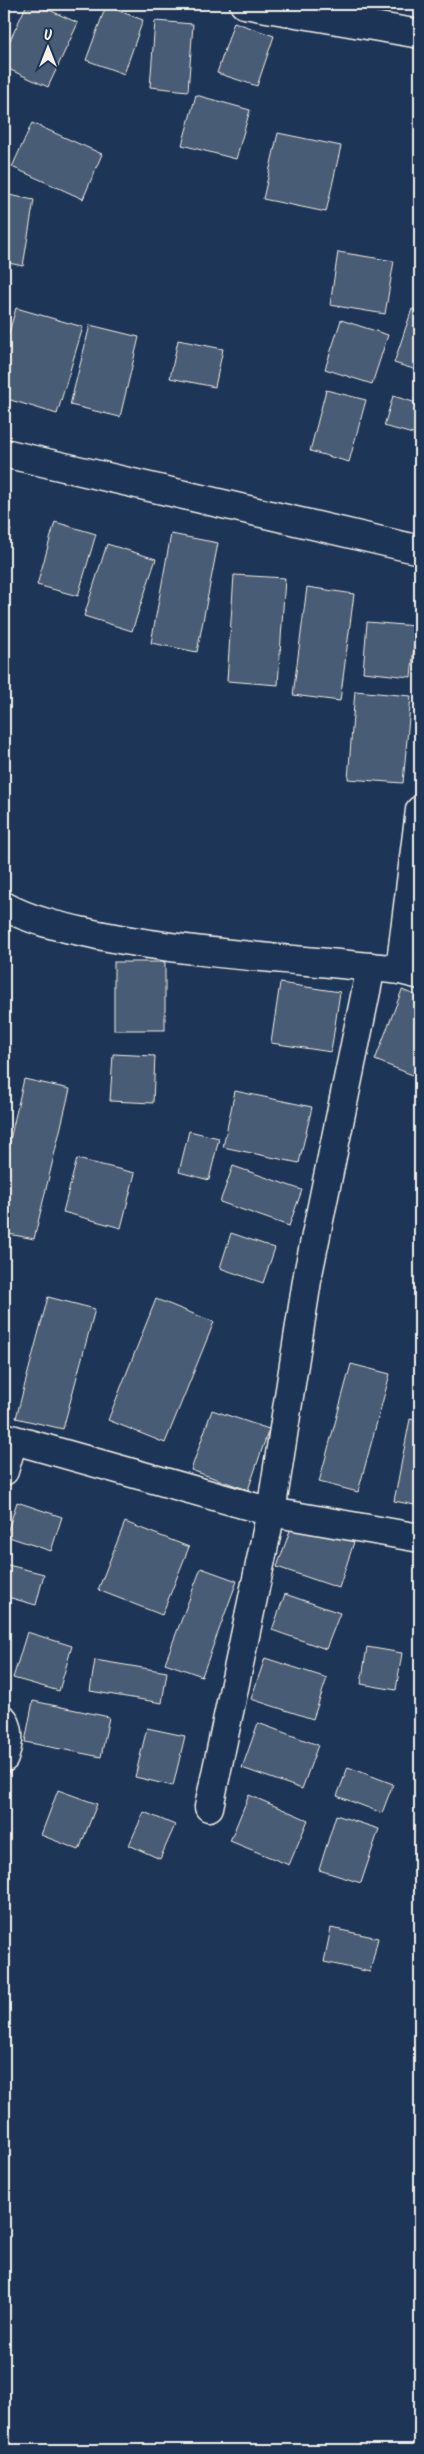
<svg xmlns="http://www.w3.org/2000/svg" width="424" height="2454" font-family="Kalam,sans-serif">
<rect width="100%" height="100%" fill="#1d3557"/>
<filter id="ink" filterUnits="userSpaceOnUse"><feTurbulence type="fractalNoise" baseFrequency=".02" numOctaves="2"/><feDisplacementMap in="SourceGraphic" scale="10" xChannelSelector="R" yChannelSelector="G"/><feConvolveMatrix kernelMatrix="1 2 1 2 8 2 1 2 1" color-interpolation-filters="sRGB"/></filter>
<g filter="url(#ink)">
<!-- building -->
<g fill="#485b74" stroke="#f4f1e8">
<path d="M27 4H36L78 23 48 87 4 67V53Z"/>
<path d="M106 6 143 20 124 74 86 60Z"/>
<path d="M155 21 193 24 188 91 150 87Z"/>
<path d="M234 22 274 36 257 86 217 73Z"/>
<path d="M196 95 250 110 236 159 182 145Z"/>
<path d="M32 123 102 154 83 199 12 167Z"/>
<path d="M278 133 341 146 326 212 263 199Z"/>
<path d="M4 194 34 200 23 266 4 262Z"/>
<path d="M338 252 394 261 385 314 330 305Z"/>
<path d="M16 308 83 327 57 414 4 398V350Z"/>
<path d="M412 309 420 312V371L394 363Z"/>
<path d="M341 320 388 335 372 384 325 369Z"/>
<path d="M90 325 139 337 120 417 70 405Z"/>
<path d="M178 340 223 349 215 387 170 378Z"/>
<path d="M326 390 366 400 349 462 310 451Z"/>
<path d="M393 396 420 404V436L384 426Z"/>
<path d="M55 522 96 534 78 596 37 585Z"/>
<path d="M4 527 11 530 4 547Z"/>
<path d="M171 534 218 543 197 652 151 643Z"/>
<path d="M107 544 156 559 132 631 84 616Z"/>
<path d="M234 575 285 578 278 685 227 681Z"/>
<path d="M307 587 354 594 340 701 293 695Z"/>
<path d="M367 622 416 626 411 677 363 672Z"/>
<path d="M355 691 411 696 403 783 348 779Z"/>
<rect x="114" y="962" width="51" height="68"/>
<path d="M280 983 340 992 331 1052 271 1043Z"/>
<path d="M402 990 420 997V1078L375 1060Z"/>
<path d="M113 1054 155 1056 153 1103 110 1101Z"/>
<path d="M24 1079 70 1089 34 1239 4 1233V1166Z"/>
<path d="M235 1091 312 1107 299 1163 223 1147Z"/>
<path d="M189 1131 219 1138 209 1180 179 1172Z"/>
<path d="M77 1159 135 1173 121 1228 63 1212Z"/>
<path d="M233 1166 302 1190 289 1226 220 1202Z"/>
<path d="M231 1233 275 1248 263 1283 220 1268Z"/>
<path d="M48 1297 95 1309 63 1429 16 1418Z"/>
<path d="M156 1299 214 1322 165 1443 108 1420Z"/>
<path d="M351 1364 390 1374 358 1492 319 1482Z"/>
<path d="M212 1410 269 1429 248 1490 191 1470Z"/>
<path d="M410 1419 420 1421V1506L394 1501Z"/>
<path d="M17 1502 62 1517 51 1551 6 1536Z"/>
<path d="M125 1522 189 1547 162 1615 98 1590Z"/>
<path d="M293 1522 354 1542 339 1588 277 1567Z"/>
<path d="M4 1564 44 1574 36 1605 4 1596Z"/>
<path d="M201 1568 237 1581 202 1676 165 1663Z"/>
<path d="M285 1594 340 1613 326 1649 272 1630Z"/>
<path d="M27 1632 72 1646 59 1691 13 1678Z"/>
<path d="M367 1647 402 1653 396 1690 361 1684Z"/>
<path d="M265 1658 327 1678 313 1719 251 1699Z"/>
<path d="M95 1660 167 1672 162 1703 90 1691Z"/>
<path d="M33 1701 109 1717 101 1757 25 1742Z"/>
<path d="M258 1723 318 1745 302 1789 242 1768Z"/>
<path d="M147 1728 185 1736 173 1786 135 1777Z"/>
<path d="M348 1767 393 1784 382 1813 337 1796Z"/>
<path d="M58 1790 97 1804 79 1850 41 1835Z"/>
<path d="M249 1795 308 1820 289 1865 230 1841Z"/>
<path d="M144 1812 175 1825 160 1859 129 1845Z"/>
<path d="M336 1815 379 1829 361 1883 319 1870Z"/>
<path d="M331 1928 378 1938 370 1972 324 1962Z"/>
</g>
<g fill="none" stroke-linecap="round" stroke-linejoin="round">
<defs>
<g id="minor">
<path d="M244 4 420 34"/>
<path d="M4 453 420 550"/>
<path d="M4 906C33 922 66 928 98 935 197 955 300 959 400 970L420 975"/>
<path d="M400 970 420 810"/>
<path d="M4 1437 271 1512 420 1538"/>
<path d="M4 1471 13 1440"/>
<path d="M4 1720C11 1732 8 1745 4 1758"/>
<path d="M209 1807 271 1512 308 1274 371 967"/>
</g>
</defs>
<!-- minor casing -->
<use href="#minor" stroke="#f4f1e8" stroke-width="31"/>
<!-- minor -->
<use href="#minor" stroke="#1d3557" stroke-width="28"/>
</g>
</g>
<!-- margin -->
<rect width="424" height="2454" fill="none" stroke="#1d3557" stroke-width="20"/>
<rect x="10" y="10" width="404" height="2434" fill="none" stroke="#f4f1e8" stroke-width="2" filter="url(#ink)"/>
<!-- north arrow -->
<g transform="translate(48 48)" stroke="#1d3557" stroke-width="4" paint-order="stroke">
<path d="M0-4L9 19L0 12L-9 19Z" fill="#f4f1e8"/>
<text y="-8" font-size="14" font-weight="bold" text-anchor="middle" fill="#f4f1e8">U</text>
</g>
</svg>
